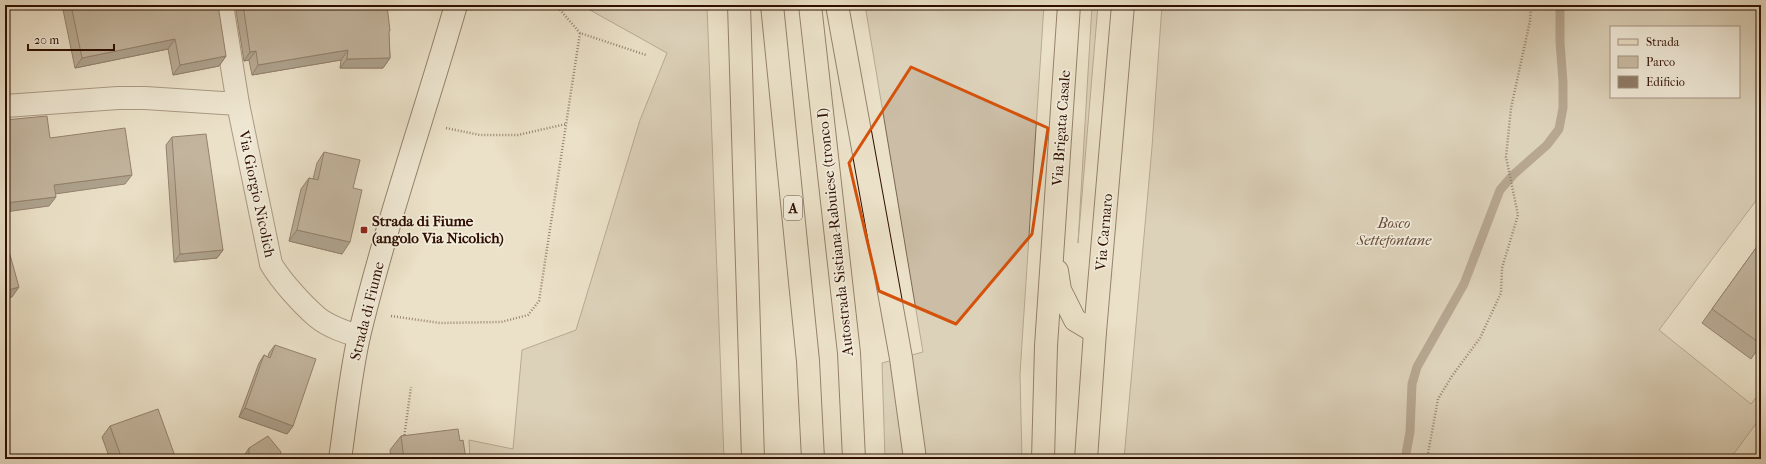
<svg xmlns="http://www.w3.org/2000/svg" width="1766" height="464" font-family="'IM FELL French Canon',serif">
<rect width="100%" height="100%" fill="#ebe1c8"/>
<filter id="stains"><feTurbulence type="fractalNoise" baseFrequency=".005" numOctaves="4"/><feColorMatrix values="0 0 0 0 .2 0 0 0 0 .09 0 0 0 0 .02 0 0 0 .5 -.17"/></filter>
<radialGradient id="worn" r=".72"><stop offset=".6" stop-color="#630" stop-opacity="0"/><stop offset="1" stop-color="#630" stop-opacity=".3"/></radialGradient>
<!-- green -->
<g fill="#cbbda6" stroke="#7c6653" fill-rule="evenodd">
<path d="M581 5H707L724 459H470L469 440 513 449 522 350 576 330 640 120 667 53Z"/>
<path d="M865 5H1044L1020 374 1022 459H885L882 363 923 352Z"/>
<path d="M1092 5H1098L1078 243Z"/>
<path d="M1162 5H1761V194L1659 330 1751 404 1761 391V417L1730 459H1124L1152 147ZM1611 27H1739V97H1611Z"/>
</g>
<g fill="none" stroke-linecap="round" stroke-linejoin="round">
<!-- stream -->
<path stroke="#79614f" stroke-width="9" d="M1405 459 1410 432 1412 384 1417 367 1464 284 1500 190 1513 175 1547 145 1559 129 1563 108V82L1560 42V5"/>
<defs>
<g id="minor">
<path d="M222 5 238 104 271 264C281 281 302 304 317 317 329 327 345 332 359 336"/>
<path d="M5 106 118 98H145L238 104"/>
</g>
<path id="secondary" d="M340 459C346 418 350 377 359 336 386 224 424 116 456 5"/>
<g id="primary">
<path d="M1057 271 1060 290 1075 320 1095 332"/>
<path d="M1043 459 1046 346 1069 5"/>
<path d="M1086 459 1095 332 1123 5"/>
</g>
<g id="trunk">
<path d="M739 5 753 459"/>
<path d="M772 5 808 361 813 459"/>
<path d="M810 5 849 353 854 459"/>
<path d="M837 5 901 358 915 459"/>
</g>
</defs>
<!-- minor casing -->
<use href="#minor" stroke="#5d4332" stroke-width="24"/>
<!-- secondary casing -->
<use href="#secondary" stroke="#2e0e00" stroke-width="24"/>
<!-- primary casing -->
<use href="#primary" stroke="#2e0e00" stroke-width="24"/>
<!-- trunk casing -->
<use href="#trunk" stroke="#2e0e00" stroke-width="24"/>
<!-- path -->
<g stroke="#2e0e00" stroke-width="2.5" stroke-dasharray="1 2" stroke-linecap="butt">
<path d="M556 5 580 33 646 55"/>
<path d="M446 128 480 135H518L566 124"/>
<path d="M391 316 440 323 501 322 528 315 539 301 580 33"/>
<path d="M404 438 411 387"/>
<path d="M1427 459 1438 399 1452 376 1480 338 1501 293 1502 268 1518 215 1506 157 1511 108 1530 21 1531 5"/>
</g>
<!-- minor -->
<use href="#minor" stroke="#f2ecdb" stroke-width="22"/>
<!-- secondary -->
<use href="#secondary" stroke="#f2ecdb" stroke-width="22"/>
<!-- primary -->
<use href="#primary" stroke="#ebe1c8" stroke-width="22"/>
<!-- trunk -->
<use href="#trunk" stroke="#ebe1c8" stroke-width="22"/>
</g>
<!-- wall -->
<g fill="#7c6b59" stroke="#2e0e00">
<path d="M62 5H138V7L226 56 219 66 173 75 168 49 75 68Z"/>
<path d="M240 5H387L390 58 383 68H340L341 60 252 75 249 60 244 61 236 11Z"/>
<path d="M172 137 223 250 217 258 174 262 166 145Z"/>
<path d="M324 152 353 188 342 254 289 241 301 189 309 178 313 179 317 163Z"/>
<path d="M1761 241V344L1751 359 1702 323Z"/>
<path d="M275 345 293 426 287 434 239 417 259 363 264 355 268 357 269 353Z"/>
<path d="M110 426 176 459H110L102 437Z"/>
<path d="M401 436 460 441 466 459H391L390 450Z"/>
<path d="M249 448 280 456 281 459H242Z"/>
</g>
<!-- shaded-wall -->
<g fill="#655749" stroke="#2e0e00">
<path d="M175 39 168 49 75 68 82 58Z"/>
<path d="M348 50 341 60 252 75 258 65Z"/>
<path d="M256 51 249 60 244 61 250 52Z"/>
<path d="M226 56 219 66 173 75 180 65Z"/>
<path d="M390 58 383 68H340L347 59Z"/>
<path d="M132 175 125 184 48 195 54 185Z"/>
<path d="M56 197 49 206 5 212V203Z"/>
<path d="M297 230 350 242 342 254 289 241Z"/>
<path d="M223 250 217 258 174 262 180 254Z"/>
<path d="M19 287 12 297 5 299V291Z"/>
<path d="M245 408 293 426 287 434 239 417Z"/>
</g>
<!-- building -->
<g fill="#907c68" stroke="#2e0e00">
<path d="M71 5H138V7L149 5H218L226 56 180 65 175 39 82 58Z"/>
<path d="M243 5H387L390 31H389L390 58 347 59 348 50 258 65 256 51 250 52Z"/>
<path d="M47 116 50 138 125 128 132 175 54 185 56 197 5 203V120Z"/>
<path d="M206 134 223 250 180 254 172 137Z"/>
<path d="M324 152 360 160 353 188 362 190 350 242 297 230 309 178 318 180Z"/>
<path d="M5 237 19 287 5 291Z"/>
<path d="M1761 241V344L1712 309Z"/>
<path d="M275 345 316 359 293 426 245 408 264 355 270 358Z"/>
<path d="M158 409 176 459H122L110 426Z"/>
<path d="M458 429 460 441 463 440 466 459H404L401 436Z"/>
<path d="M268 436 281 452 280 456 281 459H243L249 455V448Z"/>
</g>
<!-- marked area -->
<path d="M0 0H1766V464H0ZM911 67 1048 128 1032 234 956 324 879 291 849 163Z" fill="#ebe1c8" fill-opacity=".55" fill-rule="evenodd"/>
<path fill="none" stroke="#d5520b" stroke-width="3" stroke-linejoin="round" d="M911 67 1048 128 1032 234 956 324 879 291 849 163Z"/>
<!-- markers -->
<rect fill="#8f2418" stroke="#f2ecdb" stroke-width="1.5" x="360" y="226" width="8" height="8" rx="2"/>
<g text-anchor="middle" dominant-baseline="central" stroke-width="3.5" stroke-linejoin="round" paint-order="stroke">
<!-- shield labels -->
<rect fill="#f2ecdb" stroke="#695142" stroke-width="1" x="784" y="196" width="18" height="24" rx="3"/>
<g font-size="14" font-weight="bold" fill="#2e0e00">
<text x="793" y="208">A</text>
</g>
<!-- street labels -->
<g font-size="15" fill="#2e0e00" stroke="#f2ecdb">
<text transform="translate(1061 128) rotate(-86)">Via Brigata Casale</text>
<text transform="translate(257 194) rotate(78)">Via Giorgio Nicolich</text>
<text transform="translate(835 232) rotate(-96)">Autostrada Sistiana-Rabuiese (tronco I)</text>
<text transform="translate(1104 232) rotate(-85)">Via Carnaro</text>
<text transform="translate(367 311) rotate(-76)">Strada di Fiume</text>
</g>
<!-- poi labels -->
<g font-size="15" font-weight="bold" fill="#2e0e00" stroke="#f2ecdb" text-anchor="start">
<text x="372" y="221">Strada di Fiume<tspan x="372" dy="17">(angolo Via Nicolich)</tspan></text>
</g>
<!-- park labels -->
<g font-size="15" font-style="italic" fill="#654b3a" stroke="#f2ecdb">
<text x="1394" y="223">Bosco<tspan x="1394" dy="17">Settefontane</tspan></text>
</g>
</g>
<!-- margin -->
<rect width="1766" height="464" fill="none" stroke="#ebe1c8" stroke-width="20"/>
<rect x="6" y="6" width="1754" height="452" fill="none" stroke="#2e0e00" stroke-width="2"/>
<rect x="10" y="10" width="1746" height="444" fill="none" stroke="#2e0e00"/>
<!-- legend -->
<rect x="1610" y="26" width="130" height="72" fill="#f2ecdb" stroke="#a49383"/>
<rect x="1618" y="39" width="20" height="6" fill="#ebe1c8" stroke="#a49383"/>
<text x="1646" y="46" font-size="12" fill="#2e0e00">Strada</text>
<rect x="1618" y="56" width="20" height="12" fill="#cbbda6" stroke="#a49383"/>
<text x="1646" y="66" font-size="12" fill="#2e0e00">Parco</text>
<rect x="1618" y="76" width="20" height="12" fill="#907c68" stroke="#a49383"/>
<text x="1646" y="86" font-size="12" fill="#2e0e00">Edificio</text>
<!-- scale -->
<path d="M28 44v6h86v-6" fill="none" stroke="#2e0e00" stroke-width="2"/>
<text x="34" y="44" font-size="12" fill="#2e0e00" stroke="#f2ecdb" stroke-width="3" paint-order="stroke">20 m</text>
<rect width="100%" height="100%" filter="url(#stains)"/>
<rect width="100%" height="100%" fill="url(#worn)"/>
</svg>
